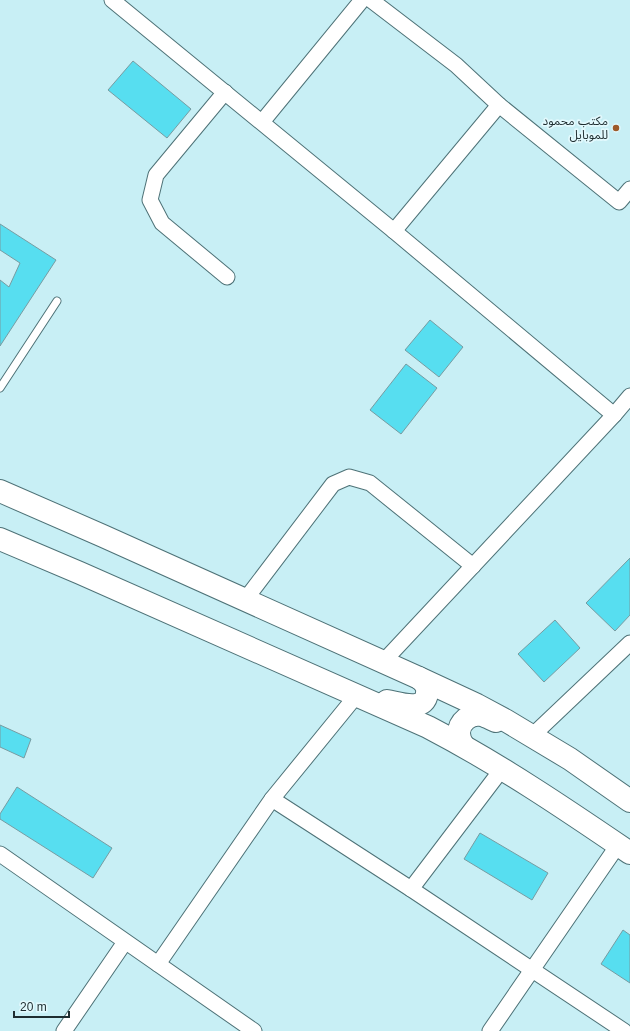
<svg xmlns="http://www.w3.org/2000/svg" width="630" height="1031" font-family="Helvetica,'Noto Sans Arabic',sans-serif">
<rect width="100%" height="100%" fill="#c8eff5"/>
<!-- building -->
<g fill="#57def0" stroke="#779ca2">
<path d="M133 61 191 109 167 138 108 90Z"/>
<path d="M0 224 56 260 0 346V280L9 287 20 263 0 250Z"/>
<path d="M430 320 463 347 439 377 405 350Z"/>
<path d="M406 364 437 388 401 434 370 410Z"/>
<path d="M630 558V615L615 631 586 603Z"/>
<path d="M555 620 580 648 544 682 518 654Z"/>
<path d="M0 725 31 739 24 758 0 747Z"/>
<path d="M17 787 112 848 93 878 0 819V814Z"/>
<path d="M480 833 548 873 532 900 464 859Z"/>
<path d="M623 930 630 935V983L601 964Z"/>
</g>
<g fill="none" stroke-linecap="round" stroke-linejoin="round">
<defs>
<path id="lane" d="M0 388 57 301"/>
<g id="street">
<path d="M112 0 394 231 614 415"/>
<path d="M371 0 456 65 499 105"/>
<path d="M225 92 156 175 150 200 162 223 227 277"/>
<path d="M262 122 362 0"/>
<path d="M394 231 499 105 619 202 630 189"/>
<path d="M245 600 333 484 349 477 370 483 473 566"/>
<path d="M383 662 614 415 630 396"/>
<path d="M532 736 630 643"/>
<path d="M272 799 356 696"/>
<path d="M0 854 254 1031"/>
<path d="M411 889 502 769"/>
<path d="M158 964 272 799 411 889 624 1031"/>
<path d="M64 1031 125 942"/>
<path d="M490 1031 618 845"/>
</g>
<g id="highway">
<path d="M0 491 103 536 419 678 477 705 505 720 570 759 630 801"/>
<path d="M0 539 80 573 428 727C499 764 564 808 630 853"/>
<path d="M387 701C399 703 425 713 427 693 428 686 424 682 419 678"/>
<path d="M463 745C461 742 459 738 459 733 459 722 470 713 481 715 486 716 491 719 496 721"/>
</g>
</defs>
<!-- lane casing -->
<use href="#lane" stroke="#4e7277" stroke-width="9"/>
<!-- street casing -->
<use href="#street" stroke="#4e7277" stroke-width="17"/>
<!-- highway casing -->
<use href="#highway" stroke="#4e7277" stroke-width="24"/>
<!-- lane -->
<use href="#lane" stroke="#fff" stroke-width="7"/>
<!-- street -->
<use href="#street" stroke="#fff" stroke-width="15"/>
<!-- highway -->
<use href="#highway" stroke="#fff" stroke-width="22"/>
</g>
<!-- markers -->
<circle fill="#9d5a2a" stroke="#e2f9fd" stroke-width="1.5" cx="616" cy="128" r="4"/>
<g text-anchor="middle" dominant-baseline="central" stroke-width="3.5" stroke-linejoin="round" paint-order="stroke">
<!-- poi labels -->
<g font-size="12" fill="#1e2d30" stroke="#e2f9fd" text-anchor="end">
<text x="608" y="121">مكتب محمود<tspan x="608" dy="14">للموبايل</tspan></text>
</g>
</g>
<!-- scale -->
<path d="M14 1011v6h55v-6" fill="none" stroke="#1e2d30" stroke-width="2"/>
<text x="20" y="1011" font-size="12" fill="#1e2d30" stroke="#e2f9fd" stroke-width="3" paint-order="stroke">20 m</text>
</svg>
